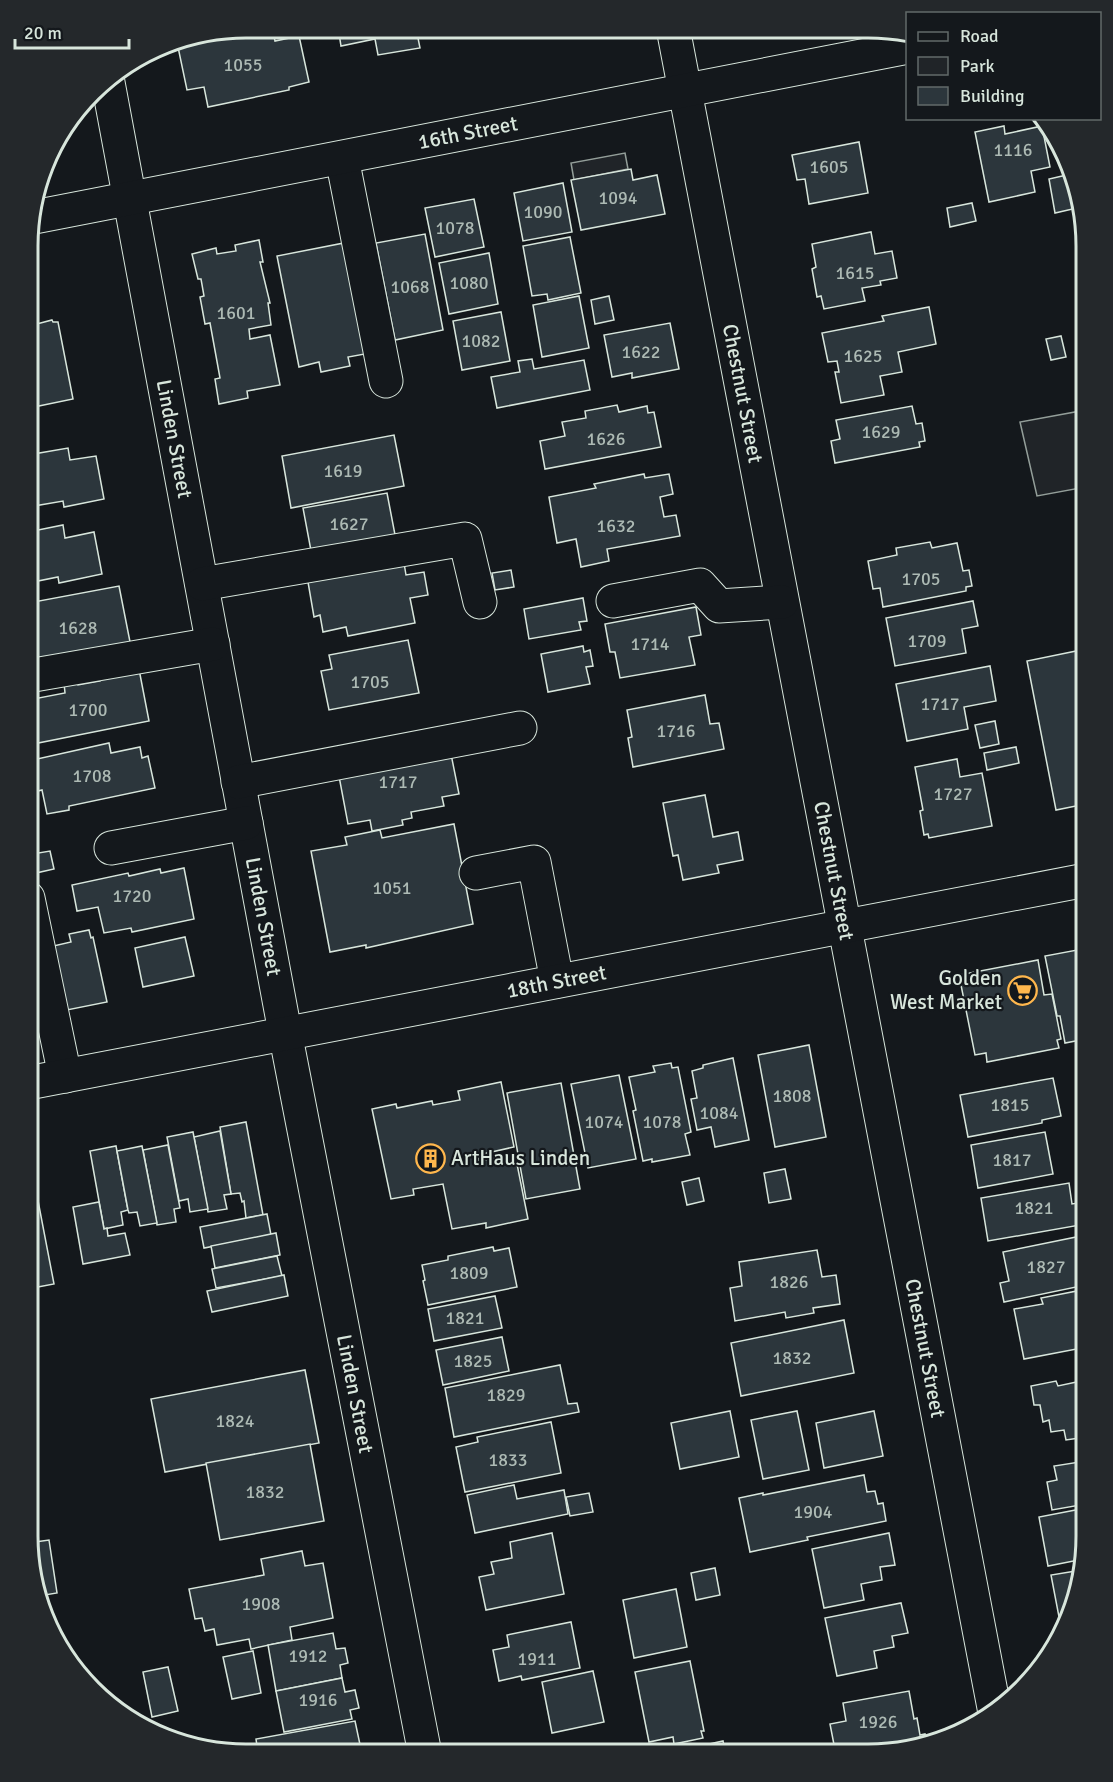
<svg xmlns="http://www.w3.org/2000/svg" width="1113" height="1782" font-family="Signika,sans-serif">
<rect width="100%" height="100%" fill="#14181c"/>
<!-- green -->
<g fill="#202428" stroke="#939e99" stroke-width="1.5">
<path d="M625 153 628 169 574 180 571 163Z"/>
<path d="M1086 410V487L1037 496 1020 422Z"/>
</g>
<!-- building -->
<g fill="#2c363c" stroke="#d8e6dc" stroke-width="1.5">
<path d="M245 27H272L275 41 299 36 309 82 289 87V90L208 107 204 87 187 90 178 47 201 42 200 36Z"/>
<path d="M338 27 416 28 420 48 378 55 375 39 341 46Z"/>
<path d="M453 28H511L489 32V28L454 34Z"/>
<path d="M1004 126 1005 134 1042 126 1050 167 1031 171 1035 192 989 202 975 132Z"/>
<path d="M859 142 868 193 809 204 805 179 797 180 792 155Z"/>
<path d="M631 169 633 180 657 175 665 214 581 230 571 180Z"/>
<path d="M1071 174 1077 208 1055 213 1049 179Z"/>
<path d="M563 183 572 232 523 241 514 193Z"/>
<path d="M474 199 484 247 435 257 425 208Z"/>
<path d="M972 203 976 221 950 227 947 208Z"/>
<path d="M871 232 875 254 892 251 897 278 880 281 881 285 862 288 865 301 824 309 821 296 817 297 812 269 816 267 812 244Z"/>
<path d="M425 234 443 330 395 340 376 243Z"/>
<path d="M570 237 581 293 548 300 547 294 532 296 523 246Z"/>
<path d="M259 240 263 262H260L270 303H268L271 325 249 329 250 339 270 335 280 385 247 391 248 398 219 404 215 379 220 378 210 323 205 324 200 297 204 296 201 279H198L192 254 216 248 217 254 236 251 235 245Z"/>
<path d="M344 243 365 354 348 357 350 366 321 372 319 362 299 367 277 256Z"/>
<path d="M489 253 498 304 449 314 439 263Z"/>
<path d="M579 296 589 348 542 357 533 305Z"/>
<path d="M609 296 614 320 595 324 591 300Z"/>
<path d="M929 307 936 344 898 352 902 372 880 376 884 395 841 403 835 372H839L837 361 828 362 822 333 884 321 882 316Z"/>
<path d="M501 312 510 361 462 370 453 321Z"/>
<path d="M52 320 53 322H58L73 399 29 408V326Z"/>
<path d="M670 323 679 369 632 378V373L612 377 604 335Z"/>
<path d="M1061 336 1066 357 1051 360 1046 339Z"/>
<path d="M532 359 534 369 584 360 590 390 497 408 491 377 520 372 518 361Z"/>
<path d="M617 405 619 412 647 406 648 413 654 412 661 447 545 469 540 441 565 436 562 422 586 418 585 411Z"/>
<path d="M912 406 916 424 922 423 925 441 919 442 920 447 835 463 831 441 840 439 836 420Z"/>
<path d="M394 435 404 486 291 508 282 456Z"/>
<path d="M68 448 70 460 96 456 104 499 64 507 63 501 28 507V455Z"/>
<path d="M644 474 645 478 669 474 673 494 660 497 664 517 676 515 680 536 607 549 609 561 581 567 576 539 557 543 549 497 596 488 594 484Z"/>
<path d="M387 493 396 540 312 556 303 508Z"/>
<path d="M63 525 65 538 94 532 102 574 59 583 58 577 28 583V532Z"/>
<path d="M930 542 932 548 957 543 963 571 969 570 972 586 966 587V591L883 607 880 588 873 589 868 561 897 555 896 548Z"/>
<path d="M404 563 406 575 424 572 428 595 410 598 415 623 348 636 346 627 323 632 320 615 314 617 308 582Z"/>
<path d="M511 570 514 587 495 590 492 573Z"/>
<path d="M119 586 132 652 28 672V603Z"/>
<path d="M583 598 587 621 579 622 581 630 529 639 524 609Z"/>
<path d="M973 601 978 626 962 629 966 653 895 666 886 618Z"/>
<path d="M696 607 701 635 689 637 695 665 620 678 615 652H610L605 624Z"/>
<path d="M408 640 419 693 329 710 321 671 332 669 329 655Z"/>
<path d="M583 646 584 652 590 650 593 666 586 667 590 684 548 692 541 654Z"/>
<path d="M1086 649V804L1056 810 1027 661Z"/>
<path d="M138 664 149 721 28 745V700L65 693 64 683 77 681 78 685 100 681 98 672Z"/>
<path d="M990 666 996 701 964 707 968 729 907 741 896 684Z"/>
<path d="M705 695 710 724 719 723 724 749 633 767 628 738 632 737 627 710Z"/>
<path d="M995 721 999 744 980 748 975 725Z"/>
<path d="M109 743 111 753 140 747 142 758 148 756 155 788 69 806V810L47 814 42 790 34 792 28 761Z"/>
<path d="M1016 747 1019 763 987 770 984 753Z"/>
<path d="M450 749 459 794 442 797 444 806 411 812 412 818 402 820 403 825 372 831 370 820 348 824 338 771Z"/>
<path d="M957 759 960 777 982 773 992 826 929 838 928 834 924 835 920 811 923 810 915 767Z"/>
<path d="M705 795 713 837 738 832 743 860 717 865 719 873 683 880 678 855 673 856 663 803Z"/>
<path d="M454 824 473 924 366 948V945L330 952 311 851 347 845 345 837 380 830 382 838Z"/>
<path d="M50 851 54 869 36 873 32 854Z"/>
<path d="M184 868 194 919 132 932 131 928 104 933 98 907 77 911 72 885 128 873 129 876 160 869 161 873Z"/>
<path d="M89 930 91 938 93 937 107 1002 67 1010 49 947 71 942 69 934Z"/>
<path d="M185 937 194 976 143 987 135 948Z"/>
<path d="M1077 950 1086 992V1039L1065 1043 1060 1016H1057L1045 956Z"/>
<path d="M1038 960 1044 995 1052 994 1061 1039 1057 1040 1059 1048 987 1062 986 1053 975 1055 959 975Z"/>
<path d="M809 1045 826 1137 775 1147 758 1055Z"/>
<path d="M733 1058 749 1140 715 1147 711 1127 697 1130 691 1099 697 1098 692 1071 703 1068V1065Z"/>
<path d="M671 1063 672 1068 678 1067 691 1132 685 1134 690 1155 652 1162V1159L643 1161 633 1111 636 1110 629 1077 655 1072 653 1066Z"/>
<path d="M619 1075 636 1159 588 1168 571 1084Z"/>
<path d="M1053 1078 1061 1116 1042 1120V1123L968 1137 960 1095Z"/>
<path d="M501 1082 514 1147 478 1155 479 1161 515 1154 528 1219 486 1228V1223L452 1229 443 1184 413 1189 414 1195 391 1199 372 1109 396 1104 397 1108 432 1101 433 1105 460 1100 458 1091Z"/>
<path d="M561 1083 580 1189 526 1199 507 1093Z"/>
<path d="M246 1122 263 1215 246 1218 244 1201 242 1202 240 1193 231 1194 220 1127Z"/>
<path d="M220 1131 231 1194 224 1195 227 1209 208 1212 194 1137Z"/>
<path d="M193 1132 208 1209 190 1212 188 1199 179 1201 167 1137Z"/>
<path d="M1045 1132 1053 1174 978 1188 971 1145Z"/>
<path d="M168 1145 180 1208 174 1209 176 1222 157 1225 143 1150Z"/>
<path d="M116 1146 128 1210 121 1212 123 1225 104 1229 90 1151Z"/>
<path d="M142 1146 157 1223 140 1226 137 1212 129 1213 128 1210 117 1151Z"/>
<path d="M785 1169 791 1199 769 1203 764 1173Z"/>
<path d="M699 1178 704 1201 687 1205 682 1182Z"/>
<path d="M1069 1183 1072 1204 1084 1202 1086 1224 988 1241 981 1198Z"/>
<path d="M35 1185 54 1284 27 1289V1186Z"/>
<path d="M99 1202 104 1229 107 1228 108 1236 125 1233 130 1255 83 1264 73 1207Z"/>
<path d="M267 1214 271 1235 204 1248 200 1227Z"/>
<path d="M276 1233 280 1255 215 1268 211 1246Z"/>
<path d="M1086 1235V1285L1004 1302 1000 1283 1009 1281 1003 1252Z"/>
<path d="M493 1247 494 1251 509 1248 517 1287 428 1305 423 1281 425 1280 422 1265 448 1260V1256Z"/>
<path d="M817 1250 822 1277 836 1275 840 1304 813 1308 814 1313 786 1318 785 1312 735 1321 730 1288 742 1286 739 1262Z"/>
<path d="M277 1256 282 1276 216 1288 212 1269Z"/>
<path d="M284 1275 288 1296 212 1312 207 1291Z"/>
<path d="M1077 1291 1078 1298 1086 1296V1344L1081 1345 1082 1348 1024 1359 1014 1309 1043 1304 1041 1298Z"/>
<path d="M495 1296 502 1328 434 1341 428 1309Z"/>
<path d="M844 1320 854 1373 741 1396 731 1343Z"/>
<path d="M502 1337 509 1371 443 1385 436 1350Z"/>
<path d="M560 1365 568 1404 577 1403 579 1412 454 1437 445 1388Z"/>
<path d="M305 1370 319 1443 165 1472 151 1399Z"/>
<path d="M1086 1380V1437L1066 1440 1064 1430 1051 1432 1049 1420 1043 1422 1040 1405H1034L1031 1386 1056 1381 1058 1386Z"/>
<path d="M730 1411 739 1457 680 1469 671 1423Z"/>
<path d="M797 1411 809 1470 763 1479 751 1420Z"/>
<path d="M874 1411 883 1456 824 1468 816 1423Z"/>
<path d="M551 1422 561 1473 465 1492 456 1447 478 1442 477 1437Z"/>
<path d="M310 1444 324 1521 220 1540 206 1463Z"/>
<path d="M27 1453 37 1501 27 1504Z"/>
<path d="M1086 1458V1508L1081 1509 1080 1505 1052 1510 1047 1482 1057 1480 1054 1466 1080 1462 1079 1459Z"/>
<path d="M864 1475 867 1492 875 1491 878 1504 883 1503 886 1521 807 1537 808 1540 750 1552 739 1498 763 1493V1495Z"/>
<path d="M514 1485 517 1499 564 1490 568 1514 475 1533 467 1495Z"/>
<path d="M589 1493 593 1512 570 1516 566 1497Z"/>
<path d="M1086 1508 1084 1559 1048 1566 1039 1517Z"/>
<path d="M552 1533 564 1594 486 1610 479 1577 494 1574 491 1562 512 1558 510 1542Z"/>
<path d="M889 1533 895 1565 880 1567 882 1580 861 1584 864 1600 824 1608 812 1549Z"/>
<path d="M49 1540 57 1593 39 1596 28 1543Z"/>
<path d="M302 1551 305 1566 323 1563 333 1618 290 1627 292 1640 251 1649 249 1639 217 1645 214 1629 205 1631 202 1618 195 1619 189 1589 264 1575 261 1559Z"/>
<path d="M715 1568 720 1595 696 1600 691 1573Z"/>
<path d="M1082 1570 1074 1607 1070 1615 1059 1617 1051 1575Z"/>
<path d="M676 1589 687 1647 634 1658 623 1600Z"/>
<path d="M901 1603 908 1633 892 1636 894 1647 874 1651 877 1668 837 1676 825 1618Z"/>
<path d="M571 1622 580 1668 522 1680 521 1676 499 1681 493 1650 509 1647 507 1635Z"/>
<path d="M333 1633 336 1649 345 1648 348 1663 340 1665 342 1678 276 1691 268 1645Z"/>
<path d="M253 1651 261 1693 232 1699 223 1657Z"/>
<path d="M690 1661 704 1731H701L703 1738 674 1744 673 1737 649 1742 635 1672Z"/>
<path d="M168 1667 178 1711 152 1717 143 1672Z"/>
<path d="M593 1671 604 1722 552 1733 542 1682Z"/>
<path d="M342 1678 345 1692 355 1690 359 1708 350 1710 352 1719 284 1732 276 1691Z"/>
<path d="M909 1691 914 1719 917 1718 920 1735 925 1734 927 1743 893 1748V1750L870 1755V1752L863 1754 862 1748 845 1752 846 1755H836L830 1724 846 1721 843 1703Z"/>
<path d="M355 1721 362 1754 258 1753 256 1739Z"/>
<path d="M723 1741 726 1755 673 1754V1752Z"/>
</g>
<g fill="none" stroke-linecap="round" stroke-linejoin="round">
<defs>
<g id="minor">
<path id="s1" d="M673 28 995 1713"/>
<path id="s2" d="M107 77 285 1032 425 1754"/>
<path d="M342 158 386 381"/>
<path id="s3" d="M29 218 908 47"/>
<path d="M202 584 465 539 480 602"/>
<path d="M613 601 700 585 719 606 782 602"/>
<path d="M28 676 213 644"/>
<path d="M238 782 520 728"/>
<path d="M111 848 246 823"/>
<path d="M476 873 534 862 557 981"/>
<path d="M28 898 65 1076"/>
<path id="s4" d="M28 1083 1086 880"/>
</g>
</defs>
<!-- minor casing -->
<use href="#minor" stroke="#d8e6dc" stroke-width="35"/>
<!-- minor -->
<use href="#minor" stroke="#14181c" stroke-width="33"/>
</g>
<!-- icons -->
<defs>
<symbol id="supermarket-ring" viewBox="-11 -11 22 22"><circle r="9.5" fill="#14181c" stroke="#ffb74d" stroke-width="1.5"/><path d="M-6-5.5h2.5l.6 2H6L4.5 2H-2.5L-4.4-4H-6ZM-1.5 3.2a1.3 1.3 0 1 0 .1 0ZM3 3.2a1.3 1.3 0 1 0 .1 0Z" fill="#ffb74d"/></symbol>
<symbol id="building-ring" viewBox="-11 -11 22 22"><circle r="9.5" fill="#14181c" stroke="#ffb74d" stroke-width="1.5"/><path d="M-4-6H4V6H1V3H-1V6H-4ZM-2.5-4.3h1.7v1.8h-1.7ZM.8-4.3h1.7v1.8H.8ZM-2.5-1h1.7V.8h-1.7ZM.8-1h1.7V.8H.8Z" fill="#ffb74d"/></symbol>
</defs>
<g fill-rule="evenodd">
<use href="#supermarket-ring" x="1006" y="974" width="33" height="33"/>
<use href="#building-ring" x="414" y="1142" width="33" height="33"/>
</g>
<g text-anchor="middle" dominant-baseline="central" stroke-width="4.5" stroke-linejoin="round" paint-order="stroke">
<!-- number labels -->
<g font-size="18" fill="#adbab4">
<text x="243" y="65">1055</text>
<text x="1013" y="150">1116</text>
<text x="829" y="167">1605</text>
<text x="618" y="198">1094</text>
<text x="543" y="212">1090</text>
<text x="455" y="228">1078</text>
<text x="855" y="273">1615</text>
<text x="469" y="283">1080</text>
<text x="410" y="287">1068</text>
<text x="236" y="313">1601</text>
<text x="481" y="341">1082</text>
<text x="641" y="352">1622</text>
<text x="863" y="356">1625</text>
<text x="881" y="432">1629</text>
<text x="606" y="439">1626</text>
<text x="343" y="471">1619</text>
<text x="349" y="524">1627</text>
<text x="616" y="526">1632</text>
<text x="921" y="579">1705</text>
<text x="78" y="628">1628</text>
<text x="927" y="641">1709</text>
<text x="650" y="644">1714</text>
<text x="370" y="682">1705</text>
<text x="940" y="704">1717</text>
<text x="88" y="710">1700</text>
<text x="676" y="731">1716</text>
<text x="92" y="776">1708</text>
<text x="398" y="782">1717</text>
<text x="953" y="794">1727</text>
<text x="392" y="888">1051</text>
<text x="132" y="896">1720</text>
<text x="792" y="1096">1808</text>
<text x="1010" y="1105">1815</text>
<text x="719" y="1113">1084</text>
<text x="604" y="1122">1074</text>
<text x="662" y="1122">1078</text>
<text x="1012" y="1160">1817</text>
<text x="1034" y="1208">1821</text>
<text x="1046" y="1267">1827</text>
<text x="469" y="1273">1809</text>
<text x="789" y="1282">1826</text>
<text x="465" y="1318">1821</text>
<text x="792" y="1358">1832</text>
<text x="473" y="1361">1825</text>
<text x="506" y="1395">1829</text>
<text x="235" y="1421">1824</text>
<text x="508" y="1460">1833</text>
<text x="265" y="1492">1832</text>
<text x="813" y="1512">1904</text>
<text x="261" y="1604">1908</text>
<text x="308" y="1656">1912</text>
<text x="537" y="1659">1911</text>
<text x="318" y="1700">1916</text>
<text x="878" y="1722">1926</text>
</g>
<!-- street labels -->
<g font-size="21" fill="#d8e6dc" stroke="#14181c">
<text stroke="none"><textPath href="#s3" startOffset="447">16th Street</textPath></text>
<text stroke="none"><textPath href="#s1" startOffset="372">Chestnut Street</textPath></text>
<text stroke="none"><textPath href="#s2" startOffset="368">Linden Street</textPath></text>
<text stroke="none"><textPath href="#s1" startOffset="858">Chestnut Street</textPath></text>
<text stroke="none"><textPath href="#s2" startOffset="854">Linden Street</textPath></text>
<text stroke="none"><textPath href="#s4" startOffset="538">18th Street</textPath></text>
<text stroke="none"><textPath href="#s1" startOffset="1344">Chestnut Street</textPath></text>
<text stroke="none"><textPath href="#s2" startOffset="1340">Linden Street</textPath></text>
</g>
<!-- poi labels -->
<g font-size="21" fill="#d8e6dc" stroke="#14181c" text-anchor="end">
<text x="1002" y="978">Golden<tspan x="1002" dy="24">West Market</tspan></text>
<text x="451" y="1158" text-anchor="start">ArtHaus Linden</text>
</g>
</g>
<!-- crop -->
<path d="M0 0H1113V1782H0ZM246 38H868A208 208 0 0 1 1076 246V1536A208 208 0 0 1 868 1744H246A208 208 0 0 1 38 1536V246A208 208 0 0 1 246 38Z" fill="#24282b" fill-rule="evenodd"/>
<path fill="none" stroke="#d8e6dc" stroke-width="3" d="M246 38H868A208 208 0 0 1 1076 246V1536A208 208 0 0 1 868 1744H246A208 208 0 0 1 38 1536V246A208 208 0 0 1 246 38Z"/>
<!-- legend -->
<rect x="906" y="12" width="195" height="108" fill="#14181c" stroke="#626a69" stroke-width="1.5"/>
<rect x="918" y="32" width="30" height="9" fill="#14181c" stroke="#626a69" stroke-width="1.5"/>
<text x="960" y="42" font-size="18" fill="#d8e6dc">Road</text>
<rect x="918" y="57" width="30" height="18" fill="#202428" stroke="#626a69" stroke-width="1.5"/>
<text x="960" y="72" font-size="18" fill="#d8e6dc">Park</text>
<rect x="918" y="87" width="30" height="18" fill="#2c363c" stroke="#626a69" stroke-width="1.5"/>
<text x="960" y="102" font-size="18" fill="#d8e6dc">Building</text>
<!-- scale -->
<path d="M15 39v9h114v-9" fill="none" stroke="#d8e6dc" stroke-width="3"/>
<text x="24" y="39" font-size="18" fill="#d8e6dc" stroke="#14181c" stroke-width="4.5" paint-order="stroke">20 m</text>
</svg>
